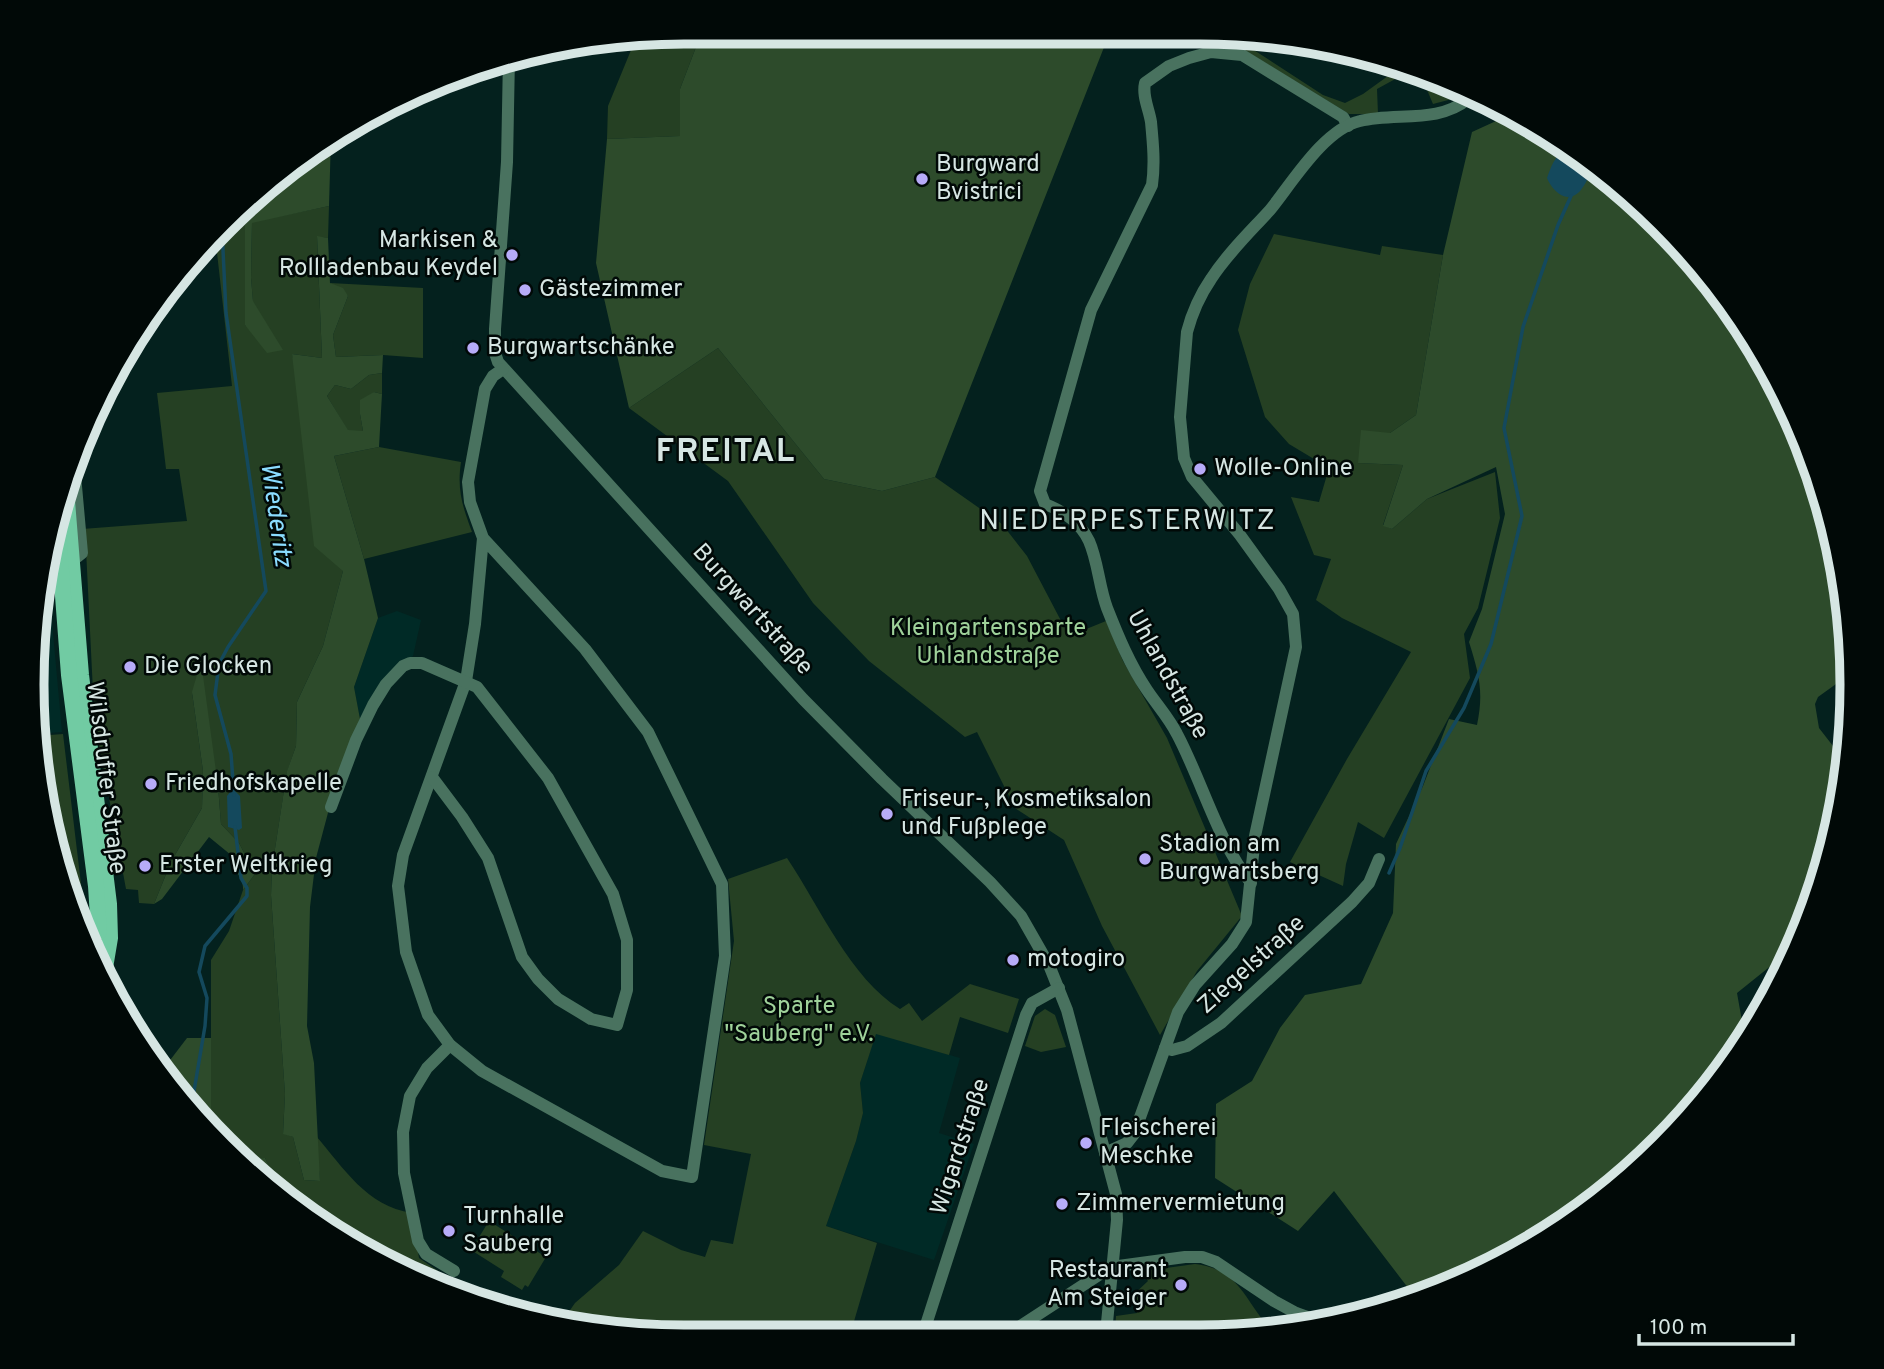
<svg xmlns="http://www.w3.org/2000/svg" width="1884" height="1369" font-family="Overpass,sans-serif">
<rect width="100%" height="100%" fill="#04211e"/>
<!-- built -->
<g fill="#002a26">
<path d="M47 567 62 732 37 734V599Z"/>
<path d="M397 611 421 620 413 656 400 665 360 719 354 687 378 618Z"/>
<path d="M876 1033 960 1058 939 1133 974 1144 934 1260 826 1226 856 1141 863 1113 860 1083Z"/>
</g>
<!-- green -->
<g fill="#254023">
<path d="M684 32H707L701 34 680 89 681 136 607 139 608 106 636 38Z"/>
<path d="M1211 33 1228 35 1240 41 1323 95 1345 103 1363 94 1399 68 1408 72 1377 89 1378 114H1349L1231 42Z"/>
<path d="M1422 78 1453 92 1456 98 1433 104Z"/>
<path d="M329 206 328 238 317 237 322 358 292 354 343 571 323 646 297 702 296 746 287 772 272 868 271 895 285 1094 283 1133 293 1137 304 1180 320 1181 316 1136C344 1168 366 1206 412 1213L419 1258 453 1281 469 1296 358 1250 276 1191H280L265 1158 239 1159 211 1130V960L229 931 243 890 255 874 239 843 221 824 218 786 192 692 203 771 202 808 171 862 154 904 139 903 138 890 126 889 98 739 93 692 86 549 82 529 187 521 179 469H166L157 393 232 386 215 235 245 209V325L282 350 253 302 251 278 252 222Z"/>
<path d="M1274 234 1380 255 1382 246 1443 255 1416 415 1390 433 1358 463 1403 465 1383 525 1392 529 1427 499 1495 472 1500 518 1478 608 1464 634 1470 678 1384 838 1358 822 1346 864 1343 886 1290 862 1347 759 1411 652 1342 618 1316 600 1331 559 1314 555 1291 497 1319 502 1329 468 1289 444 1265 417 1238 330 1250 284Z"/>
<path d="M330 283 423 288V358L383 355 336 357 333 335 348 296Z"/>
<path d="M718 348 824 479 882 491 935 477 1002 524 1027 556 1069 636 1106 621 1123 661 1167 738 1242 916 1197 971 1160 1035 1102 926 1064 840 1015 808 977 732 965 737 869 661 813 603 728 481 629 408Z"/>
<path d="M382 373V394L374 392 360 414 363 431H348L327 396 335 385 351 389 369 375Z"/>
<path d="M379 447 461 462C457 490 462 505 472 532L364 559 334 456Z"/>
<path d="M63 734 82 892 78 893 89 948 81 934 37 769V736Z"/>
<path d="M787 858C820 907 850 978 900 1009L909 1003 922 1021 970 984 1019 999 1008 1033 960 1017 949 1055 876 1034 860 1083 863 1113 856 1141 826 1226 877 1243 850 1335H742L730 1328 729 1335 641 1336 561 1323 575 1303 619 1265 643 1231 681 1250 705 1257 711 1240 733 1244 751 1154 704 1145 734 941 728 879Z"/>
<path d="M1045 1009 1055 1015 1066 1047 1041 1052 1025 1046 1035 1016Z"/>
<path d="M489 1221 546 1257 528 1287 525 1285 522 1290 501 1277 504 1271 471 1250Z"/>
<path d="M1195 1264C1241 1269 1245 1303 1273 1332L1115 1333 1116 1316 1137 1313 1132 1296 1148 1281 1144 1275 1139 1277 1137 1272Z"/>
</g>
<!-- forest -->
<g fill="#2d4b2b">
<path d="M707 32H1110L935 477 882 491 824 479 718 348 629 408 596 263 607 139 680 136V89L701 34Z"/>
<path d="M1507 116 1562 141 1694 264 1714 296 1724 297 1785 395 1830 515 1851 641 1850 674 1818 697 1815 704 1819 728 1840 755 1846 774 1818 894 1793 948 1737 993 1745 1038 1691 1115 1597 1202 1450 1288 1415 1297 1334 1191 1298 1231 1215 1178 1216 1104 1252 1081 1280 1028 1305 995 1361 984 1393 913 1396 844 1423 786 1449 719 1477 725C1484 692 1479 674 1469 642L1482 609 1505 514 1496 467 1427 499 1392 529 1383 526 1403 465 1358 463 1361 430 1390 433 1416 415 1443 255 1472 132Z"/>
<path d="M331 137 329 206 252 223 251 278 253 301 283 350 267 353 245 325V209L322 141Z"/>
<path d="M317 236 328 238 330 283 343 288 348 296 333 335 336 357 383 355 382 373 369 375 351 389 335 385 327 396 348 430 363 431 360 414V400L374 392 382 394 379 447 334 456 364 559 378 618 354 687 360 719 333 794 316 858 310 907 307 1026 314 1063 320 1181 304 1180 293 1137 283 1134 285 1094 271 895 272 868 287 771 296 746 297 702 323 646 343 571 314 546 292 354 322 358Z"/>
<path d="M201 661 218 786 221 824 239 843 255 874 243 890C244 875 232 873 231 855L209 837 162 899 154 904 171 862 202 808 203 771 192 692Z"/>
<path d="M187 1038H211V1130L167 1082 161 1072Z"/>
<path d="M265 1158 281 1191C266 1190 248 1171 240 1159Z"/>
</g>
<!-- water -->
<g fill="#14495d">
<path d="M1569 148 1589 167 1591 173C1587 179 1584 188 1578 193 1565 204 1552 190 1547 178 1552 164 1555 155 1569 148Z"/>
<path d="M231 791 236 792 240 796 242 828 239 830 228 827 227 796Z"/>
</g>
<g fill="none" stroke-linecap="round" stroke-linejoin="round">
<!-- stream -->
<g stroke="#14495d" stroke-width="3.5">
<path d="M222 229 226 313 266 591 228 647 219 664 215 695 231 754 234 795"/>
<path d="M1389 873 1400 848 1426 771 1464 708 1491 644 1522 516 1504 428 1523 327 1558 225 1571 196"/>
<path d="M191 1109 205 1026 207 998 199 972 205 946 247 896V888L241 878 235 827"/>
</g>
<!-- minor -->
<g stroke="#49725f" stroke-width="12">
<path d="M509 57 507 162 495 329V353L498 362 803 699 882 779 990 882 1021 916 1049 965 1067 1010 1116 1194 1117 1220 1106 1333"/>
<path d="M483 538 585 649 648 732 722 884 725 956 692 1177 662 1171 482 1071 450 1045 428 1015 406 952 398 886 403 855 466 681 475 624 483 538 470 502 468 482 485 389 493 376 503 369"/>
<path d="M64 557H77L82 553 75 475"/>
<path d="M331 807 356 740 373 705 386 684 403 666 410 663H422L477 687 548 778 613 894 627 940V990L617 1025 591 1019 558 999 538 979 522 957 488 858 462 817 432 777"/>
<path d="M1251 883C1218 842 1202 781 1177 734 1169 718 1157 705 1147 690 1130 665 1118 636 1107 608 1099 587 1098 561 1089 541 1080 522 1063 511 1045 504L1040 491 1091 310 1152 185C1155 164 1153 143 1151 122 1149 109 1142 96 1145 83L1169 66 1189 58 1211 52 1242 55 1343 117 1348 126"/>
<path d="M450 1045 427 1068 410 1096 403 1132 404 1173 418 1241 426 1254 454 1271"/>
<path d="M1165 1048 1172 1050 1187 1046 1221 1023 1352 902 1369 883 1379 859"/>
<path d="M1105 1153 1127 1143 1134 1134 1178 1012 1195 985 1232 944 1246 922 1255 836 1296 647 1293 614 1279 589 1240 535 1192 477 1184 458 1180 417 1187 332C1192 313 1200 295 1211 279 1227 254 1250 232 1270 210 1292 183 1324 129 1360 121 1395 112 1438 124 1468 99"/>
<path d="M923 1334 1026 1015 1032 1003 1059 988"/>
<path d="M1008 1334 1111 1267 1185 1257H1202L1216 1262 1274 1301 1296 1313 1321 1322"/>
</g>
<!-- major -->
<g stroke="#71cba3" stroke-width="16">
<path d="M67 501 81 675 109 904 110 938 104 974"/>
<path d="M58 530 69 675 96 886 99 932"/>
</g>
</g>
<!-- markers -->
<g fill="#b7abf8" stroke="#010907" stroke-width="2.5">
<circle cx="922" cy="179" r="7"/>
<circle cx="512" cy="255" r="7"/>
<circle cx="525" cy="290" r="7"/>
<circle cx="473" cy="348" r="7"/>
<circle cx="1200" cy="469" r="7"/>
<circle cx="130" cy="667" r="7"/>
<circle cx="151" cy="784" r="7"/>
<circle cx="887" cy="814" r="7"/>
<circle cx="1145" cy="859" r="7"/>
<circle cx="145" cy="866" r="7"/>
<circle cx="1013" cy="960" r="7"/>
<circle cx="1086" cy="1143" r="7"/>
<circle cx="1062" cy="1204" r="7"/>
<circle cx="449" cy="1231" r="7"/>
<circle cx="1181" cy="1285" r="7"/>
</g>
<g text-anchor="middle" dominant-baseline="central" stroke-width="5" stroke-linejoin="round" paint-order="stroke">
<!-- poi labels -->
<g font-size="24" fill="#d6e6e3" stroke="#010907" text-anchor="start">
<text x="936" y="165">Burgward<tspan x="936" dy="28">Bvistrici</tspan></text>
<text x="498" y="241" text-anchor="end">Markisen &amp;<tspan x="498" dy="28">Rollladenbau Keydel</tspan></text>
<text x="539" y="290">Gästezimmer</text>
<text x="487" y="348">Burgwartschänke</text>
<text x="1214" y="469">Wolle-Online</text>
<text x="144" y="667">Die Glocken</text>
<text x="165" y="784">Friedhofskapelle</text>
<text x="901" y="800">Friseur-, Kosmetiksalon<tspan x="901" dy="28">und Fußplege</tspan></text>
<text x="1159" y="845">Stadion am<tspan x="1159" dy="28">Burgwartsberg</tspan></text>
<text x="159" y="866">Erster Weltkrieg</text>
<text x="1027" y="960">motogiro</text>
<text x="1100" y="1129">Fleischerei<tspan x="1100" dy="28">Meschke</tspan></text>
<text x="1076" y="1204">Zimmervermietung</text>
<text x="463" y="1217">Turnhalle<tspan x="463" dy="28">Sauberg</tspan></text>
<text x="1167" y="1271" text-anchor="end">Restaurant<tspan x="1167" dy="28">Am Steiger</tspan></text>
</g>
<!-- street labels -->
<g font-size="24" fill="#d6e6e3" stroke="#010907">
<text transform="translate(752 610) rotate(48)">Burgwartstraße</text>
<text transform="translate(1167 675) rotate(61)">Uhlandstraße</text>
<text transform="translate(105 778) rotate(83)">Wilsdruffer Straße</text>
<text transform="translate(1252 965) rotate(-42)">Ziegelstraße</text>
<text transform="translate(961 1147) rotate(-72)">Wigardstraße</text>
</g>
<!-- park labels -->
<g font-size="24" fill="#9fd29a" stroke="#010907">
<text x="988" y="629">Kleingartensparte<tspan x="988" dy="28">Uhlandstraße</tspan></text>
<text x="799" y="1007">Sparte<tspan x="799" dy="28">"Sauberg" e.V.</tspan></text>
</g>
<!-- water labels -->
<g font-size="26" font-style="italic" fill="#8adcff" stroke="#010907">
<text transform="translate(275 515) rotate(82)">Wiederitz</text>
</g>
<!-- quarter labels -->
<g font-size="28" letter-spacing="2" fill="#d6e6e3" stroke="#010907">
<text x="1128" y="522">NIEDERPESTERWITZ</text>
</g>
<!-- district labels -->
<g font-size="32" font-weight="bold" letter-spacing="2" fill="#d6e6e3" stroke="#010907">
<text x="726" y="453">FREITAL</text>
</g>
</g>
<!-- crop -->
<path d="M0 0H1884V1369H0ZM684 44H1200A640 640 0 0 1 1840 684V685A640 640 0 0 1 1200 1325H684A640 640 0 0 1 44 685V684A640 640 0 0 1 684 44Z" fill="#010907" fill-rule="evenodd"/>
<path fill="none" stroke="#d6e6e3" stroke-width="9" d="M684 44H1200A640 640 0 0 1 1840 684V685A640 640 0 0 1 1200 1325H684A640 640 0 0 1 44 685V684A640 640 0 0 1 684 44Z"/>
<!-- scale -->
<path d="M1639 1334v10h154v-10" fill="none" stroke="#d6e6e3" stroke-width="3.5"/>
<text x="1650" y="1334" font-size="21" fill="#d6e6e3" stroke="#010907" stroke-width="5" paint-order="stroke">100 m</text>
</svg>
